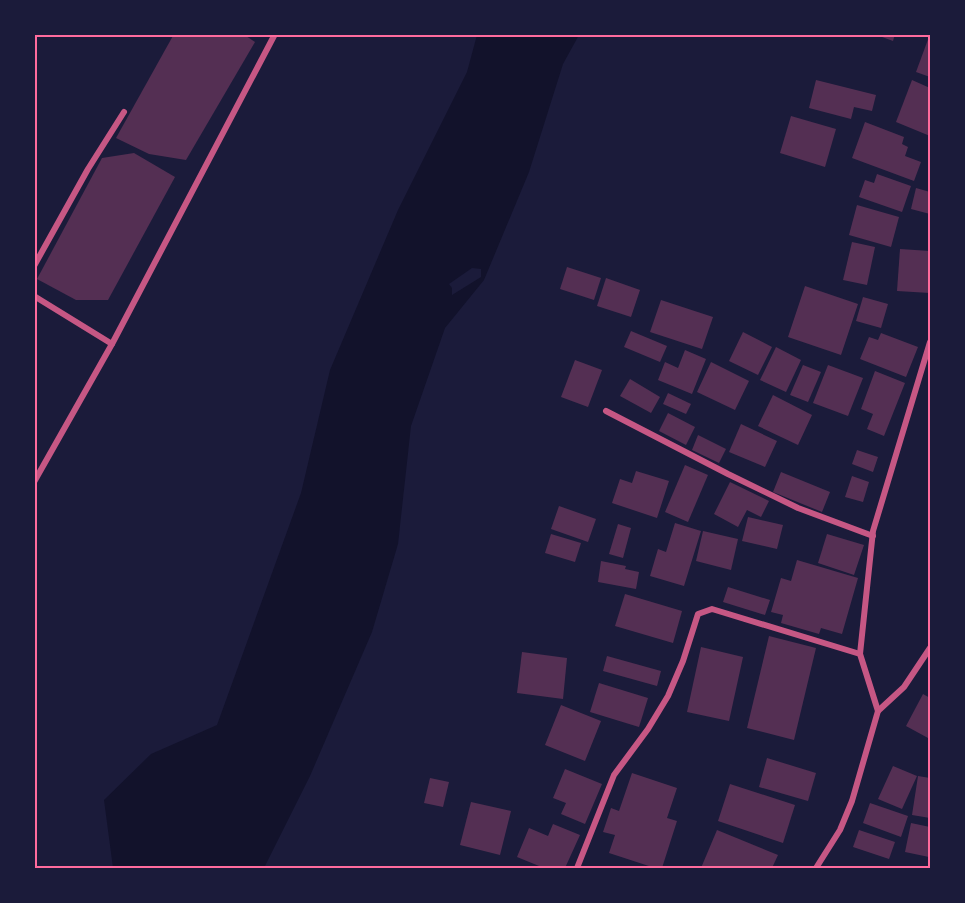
<svg xmlns="http://www.w3.org/2000/svg" width="965" height="903" font-family="Barlow,sans-serif">
<rect width="100%" height="100%" fill="#1b1b3a"/>
<!-- water -->
<path fill="#12122b" fill-rule="evenodd" d="M477 35H579L563 64 529 172 484 280 445 328 411 426 398 544 372 632 310 776 264 868H113L104 800 151 754 217 725 301 493 330 370 398 210 467 72ZM472 268 481 269V277L452 295V288L449 284Z"/>
<!-- building -->
<g fill="#542f53">
<path d="M174 34H243L255 42 186 160 149 154 116 138Z"/>
<path d="M874 34H895L893 41Z"/>
<path d="M930 34V77L916 72Z"/>
<path d="M816 80 876 95 872 111 854 107 851 119 809 108Z"/>
<path d="M912 80 930 88V136L896 122Z"/>
<path d="M791 116 836 129 825 167 780 153Z"/>
<path d="M865 122 904 137 902 144 908 147 905 156 921 162 914 181 852 158Z"/>
<path d="M134 153 175 177 108 300H76L37 279 102 158Z"/>
<path d="M877 174 911 186 902 212 859 197 865 180 874 183Z"/>
<path d="M916 188 930 192V214L911 209Z"/>
<path d="M857 205 899 217 891 247 849 235Z"/>
<path d="M852 242 875 247 867 285 843 280Z"/>
<path d="M900 249 930 251V293L897 291Z"/>
<path d="M567 267 601 278 594 300 560 289Z"/>
<path d="M606 278 640 290 631 317 597 306Z"/>
<path d="M805 286 858 304 841 355 788 337Z"/>
<path d="M863 297 888 304 881 328 856 321Z"/>
<path d="M661 300 713 317 702 349 650 332Z"/>
<path d="M631 331 667 346 660 362 624 347Z"/>
<path d="M743 332 772 347 758 375 729 361Z"/>
<path d="M881 333 918 347 906 377 860 359 869 337 878 340Z"/>
<path d="M776 347 801 360 786 392 760 380Z"/>
<path d="M685 350 706 359 692 394 658 380 665 362 678 368Z"/>
<path d="M575 360 602 370 588 407 561 397Z"/>
<path d="M711 362 749 381 735 410 697 392Z"/>
<path d="M803 365 821 372 808 402 790 395Z"/>
<path d="M828 365 863 378 848 416 813 403Z"/>
<path d="M875 371 905 383 884 436 867 429 873 414 861 409Z"/>
<path d="M630 379 660 397 651 413 620 396Z"/>
<path d="M668 393 691 404 686 414 663 404Z"/>
<path d="M773 395 812 415 798 445 758 426Z"/>
<path d="M668 413 695 427 686 445 659 431Z"/>
<path d="M741 424 777 441 765 467 729 452Z"/>
<path d="M698 435 726 449 719 463 692 450Z"/>
<path d="M857 450 878 457 873 472 852 464Z"/>
<path d="M685 465 708 475 688 522 665 512Z"/>
<path d="M636 471 669 481 657 518 612 503 620 479 632 483Z"/>
<path d="M781 472 830 492 822 512 773 492Z"/>
<path d="M852 476 869 482 863 502 845 497Z"/>
<path d="M730 482 769 501 761 517 747 510 738 527 714 514Z"/>
<path d="M559 506 596 519 588 542 551 529Z"/>
<path d="M748 517 783 525 777 549 742 541Z"/>
<path d="M675 523 701 531 684 586 650 576 658 549 666 552Z"/>
<path d="M618 524 631 528 623 558 609 554Z"/>
<path d="M703 531 738 539 731 570 696 561Z"/>
<path d="M551 534 581 543 575 562 545 553Z"/>
<path d="M827 534 864 545 854 575 818 563Z"/>
<path d="M797 560 858 578 842 634 821 628 819 634 781 623 783 615 771 612 781 578 791 581Z"/>
<path d="M601 561 626 566 625 569 639 572 636 589 598 582Z"/>
<path d="M728 587 770 600 765 615 723 602Z"/>
<path d="M625 594 682 611 673 643 615 626Z"/>
<path d="M769 636 816 648 794 740 747 728Z"/>
<path d="M701 647 743 657 729 721 687 712Z"/>
<path d="M522 652 567 658 563 699 517 693Z"/>
<path d="M607 656 661 671 657 686 603 671Z"/>
<path d="M599 683 648 698 639 727 590 712Z"/>
<path d="M923 694 930 698V734L928 738 906 726Z"/>
<path d="M561 705 601 721 585 761 545 745Z"/>
<path d="M767 758 816 773 808 801 759 787Z"/>
<path d="M893 766 917 776 902 809 878 799Z"/>
<path d="M565 769 602 784 585 824 561 814 566 803 553 798Z"/>
<path d="M632 773 677 788 667 818 677 821 662 868H655L609 853 615 835 603 832 611 808 619 811Z"/>
<path d="M918 776 930 778V818L912 815Z"/>
<path d="M430 778 449 782 443 807 424 803Z"/>
<path d="M730 784 795 805 783 843 718 821Z"/>
<path d="M471 802 511 811 500 855 460 845Z"/>
<path d="M870 803 908 816 901 837 863 823Z"/>
<path d="M911 823 930 827 929 857 905 852Z"/>
<path d="M553 824 580 835 565 868H544L517 857 529 828 548 836Z"/>
<path d="M717 830 778 855 772 868H701Z"/>
<path d="M859 830 895 842 889 859 853 847Z"/>
</g>
<g fill="none" stroke-linecap="round" stroke-linejoin="round">
<!-- minor -->
<g stroke="#c65784" stroke-width="6">
<path d="M34 266 88 169 124 112"/>
<path d="M34 296 112 344"/>
<path d="M606 411 728 474 798 508 873 536"/>
<path d="M34 482 112 344 275 34"/>
<path d="M860 654 873 531 930 342"/>
<path d="M577 868 614 775 648 729 668 696 683 661 698 614 712 609 860 654 878 711"/>
<path d="M816 868 840 830 852 801 878 711 904 687 930 648"/>
</g>
</g>
<!-- border -->
<rect width="965" height="903" fill="none" stroke="#1b1b3a" stroke-width="72"/>
<rect x="36" y="36" width="893" height="831" fill="none" stroke="#ff6b9d" stroke-width="2"/>
</svg>
